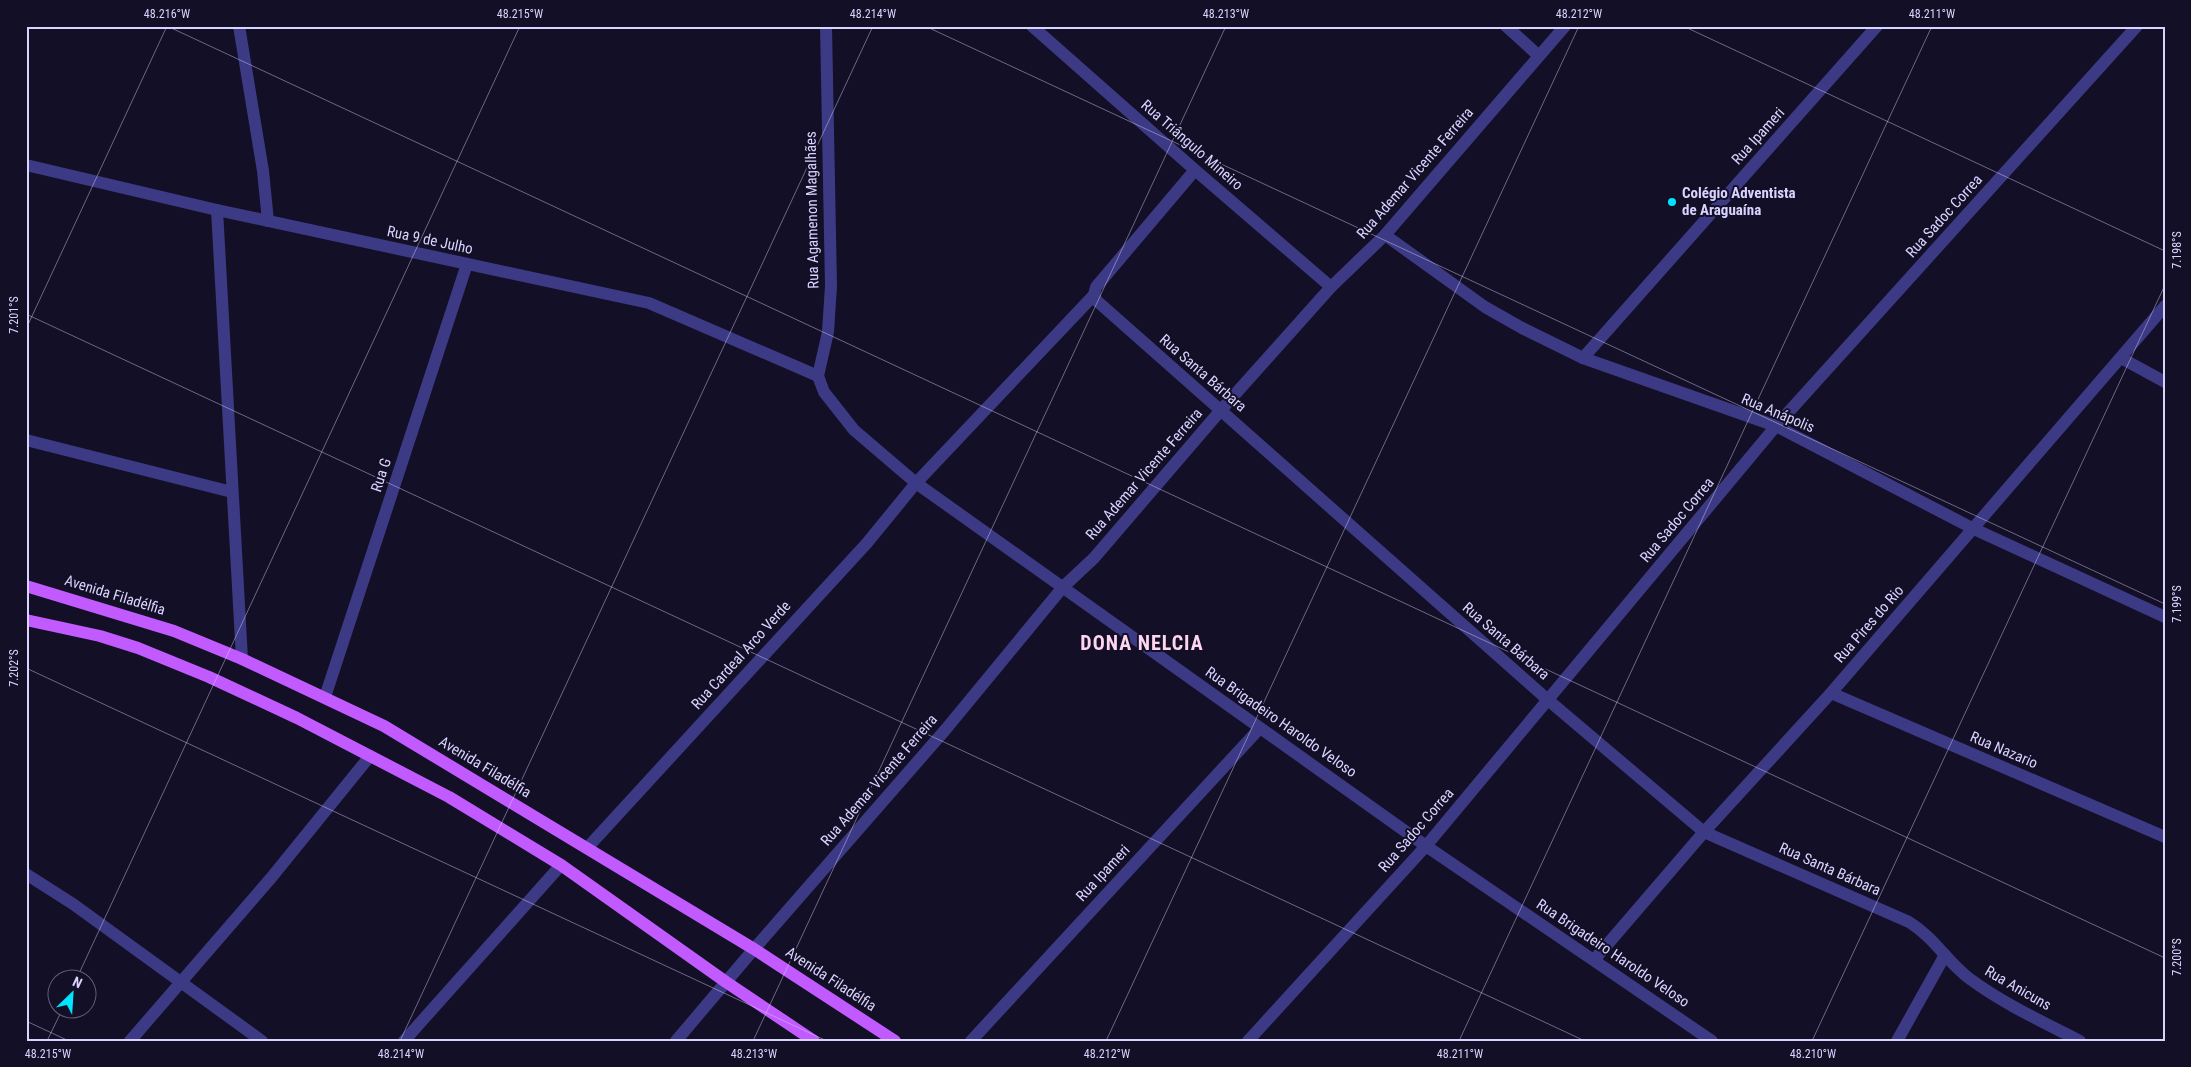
<svg xmlns="http://www.w3.org/2000/svg" width="2191" height="1067" font-family="'Roboto Condensed',sans-serif">
<rect width="100%" height="100%" fill="#130f26"/>
<g fill="none" stroke-linecap="round" stroke-linejoin="round">
<!-- minor -->
<g stroke="#3d3a85" stroke-width="12">
<path d="M239 26 263 171 268 221"/>
<path d="M826 26 831 286 828 332 818 376 824 392 854 430 916 483 1426 846 1712 1041"/>
<path d="M1032 26 1195 170 1331 287"/>
<path d="M1506 26 1539 56"/>
<path d="M26 165 217 210 649 303 818 376"/>
<path d="M1195 170 1096 287 1094 295 1097 301 1548 700 1704 832 1909 922C1935 938 1947 962 1970 979 2004 1004 2043 1022 2080 1041"/>
<path d="M217 210 242 659"/>
<path d="M1385 235 1485 307 1522 328 1583 358 1776 426 1974 529 2165 617"/>
<path d="M1583 358 1877 26"/>
<path d="M2121 358 2165 382"/>
<path d="M26 440 232 492"/>
<path d="M1831 693 2165 837"/>
<path d="M325 697 467 264"/>
<path d="M588 847 867 543 916 483 1094 295"/>
<path d="M26 874 73 904 262 1041"/>
<path d="M1594 960 1704 832 1831 693 2165 306"/>
<path d="M726 982 754 949"/>
<path d="M130 1041 271 878 370 756"/>
<path d="M404 1041 561 865"/>
<path d="M971 1041 1260 728"/>
<path d="M1897 1041 1945 955"/>
</g>
<!-- tertiary -->
<g stroke="#3d3a85" stroke-width="12">
<path d="M754 949 946 729 1063 587 1094 558 1221 410 1331 287 1385 235 1565 26"/>
<path d="M676 1041 726 982"/>
<path d="M1248 1041 1426 846 1776 426 2137 26"/>
</g>
<!-- primary -->
<g stroke="#c25bff" stroke-width="12">
<path d="M26 586 174 631 242 659 384 726 754 949 895 1041"/>
<path d="M26 620 100 636 138 648 209 677 297 718 449 797 561 865 726 982 814 1041"/>
</g>
</g>
<!-- ticks -->
<path fill="none" stroke="#d9d4ff" stroke-width="1" stroke-opacity="0.45" d="M167 26 2165 958M925 26 2165 604M1683 26 2165 251M26 314 1585 1041M26 329 167 26M26 668 827 1041M76 980 520 26M26 1021 69 1041M47 1041 62 1010M400 1041 873 26M753 1041 1226 26M1106 1041 1579 26M1459 1041 1932 26M1812 1041 2165 285"/>
<!-- markers -->
<circle fill="#00e5ff" stroke="#130f26" stroke-width="2" cx="1672" cy="202" r="5"/>
<g text-anchor="middle" dominant-baseline="central" stroke-width="4" stroke-linejoin="round" paint-order="stroke">
<!-- street labels -->
<g font-size="15" fill="#d9d4ff" stroke="#130f26">
<text transform="translate(1758 136) rotate(-48)">Rua Ipameri</text>
<text transform="translate(1192 145) rotate(41)">Rua Triângulo Mineiro</text>
<text transform="translate(1415 173) rotate(-49)">Rua Ademar Vicente Ferreira</text>
<text transform="translate(812 210) rotate(-91)">Rua Agamenon Magalhães</text>
<text transform="translate(1944 216) rotate(-48)">Rua Sadoc Correa</text>
<text transform="translate(430 240) rotate(12)">Rua 9 de Julho</text>
<text transform="translate(1203 373) rotate(41)">Rua Santa Bárbara</text>
<text transform="translate(1778 413) rotate(23)">Rua Anápolis</text>
<text transform="translate(1144 474) rotate(-49)">Rua Ademar Vicente Ferreira</text>
<text transform="translate(381 475) rotate(-72)">Rua G</text>
<text transform="translate(1677 520) rotate(-50)">Rua Sadoc Correa</text>
<text transform="translate(115 595) rotate(17)">Avenida Filadélfia</text>
<text transform="translate(1869 624) rotate(-49)">Rua Pires do Rio</text>
<text transform="translate(1506 641) rotate(41)">Rua Santa Bárbara</text>
<text transform="translate(741 655) rotate(-48)">Rua Cardeal Arco Verde</text>
<text transform="translate(1281 722) rotate(35)">Rua Brigadeiro Haroldo Veloso</text>
<text transform="translate(2004 750) rotate(23)">Rua Nazario</text>
<text transform="translate(485 767) rotate(31)">Avenida Filadélfia</text>
<text transform="translate(879 780) rotate(-49)">Rua Ademar Vicente Ferreira</text>
<text transform="translate(1416 830) rotate(-49)">Rua Sadoc Correa</text>
<text transform="translate(1830 869) rotate(24)">Rua Santa Bárbara</text>
<text transform="translate(1103 873) rotate(-47)">Rua Ipameri</text>
<text transform="translate(1613 953) rotate(34)">Rua Brigadeiro Haroldo Veloso</text>
<text transform="translate(831 979) rotate(33)">Avenida Filadélfia</text>
<text transform="translate(2018 988) rotate(30)">Rua Anicuns</text>
</g>
<!-- poi labels -->
<g font-size="15" font-weight="bold" fill="#d9d4ff" stroke="#130f26" text-anchor="start">
<text x="1682" y="193">Colégio Adventista<tspan x="1682" dy="17">de Araguaína</tspan></text>
</g>
<!-- district labels -->
<g font-size="20" font-weight="bold" letter-spacing="1" fill="#ffd6f0" stroke="#130f26">
<text x="1142" y="643">DONA NELCIA</text>
</g>
</g>
<!-- border -->
<rect width="2191" height="1067" fill="none" stroke="#130f26" stroke-width="55"/>
<!-- north arrow -->
<g transform="translate(72 994) rotate(25)"><circle r="24" fill="#130f26" stroke="#625e7d"/>
<path d="M0-4L9 19L0 12L-9 19Z" fill="#00e5ff"/>
<text y="-8" font-size="14" font-weight="bold" text-anchor="middle" fill="#d9d4ff">N</text>
</g>
<rect x="28" y="28" width="2136" height="1012" fill="none" stroke="#d9d4ff" stroke-width="2"/>
<g font-size="12" text-anchor="middle" fill="#d9d4ff">
<text x="167" y="18">48.216°W</text>
<text x="520" y="18">48.215°W</text>
<text x="873" y="18">48.214°W</text>
<text x="1226" y="18">48.213°W</text>
<text x="1579" y="18">48.212°W</text>
<text x="1932" y="18">48.211°W</text>
<text transform="translate(2177 250) rotate(-90)" y="4">7.198°S</text>
<text transform="translate(14 315) rotate(-90)" y="4">7.201°S</text>
<text transform="translate(2177 604) rotate(-90)" y="4">7.199°S</text>
<text transform="translate(14 668) rotate(-90)" y="4">7.202°S</text>
<text transform="translate(2177 957) rotate(-90)" y="4">7.200°S</text>
<text x="48" y="1058">48.215°W</text>
<text x="401" y="1058">48.214°W</text>
<text x="754" y="1058">48.213°W</text>
<text x="1107" y="1058">48.212°W</text>
<text x="1460" y="1058">48.211°W</text>
<text x="1813" y="1058">48.210°W</text>
</g>
</svg>
